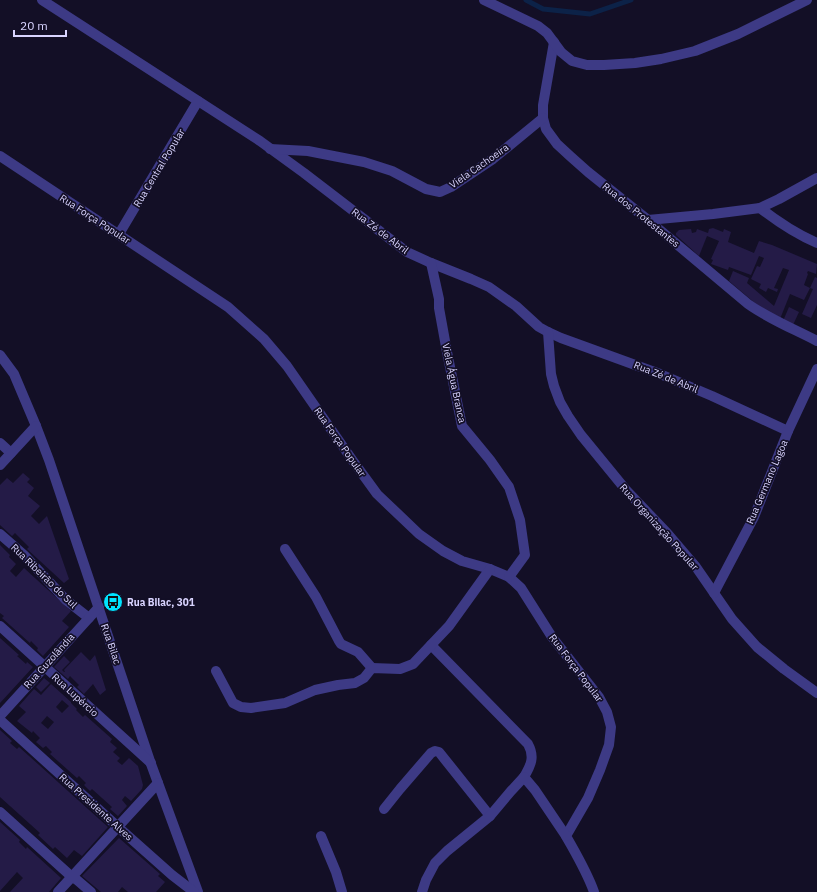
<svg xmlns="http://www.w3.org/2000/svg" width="817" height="892" font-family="'IBM Plex Sans',sans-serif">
<rect width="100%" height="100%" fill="#130f26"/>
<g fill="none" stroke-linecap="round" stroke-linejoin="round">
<!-- stream -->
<path stroke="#0c2248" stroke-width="5" d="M526 0 543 9 590 14 631 0"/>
</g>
<!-- building -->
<g fill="#241b47" fill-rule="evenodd">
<path d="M713 228 723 232 724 229 731 232 728 242 754 253 759 241 772 245 817 264 816 274 808 271 807 273 808 274 804 285 810 288 804 300 790 294 780 319 769 315 729 281 733 271 749 278 747 283 774 306 789 270 783 268 774 288 778 289 777 292 768 288 766 292 759 288 761 284 751 279 757 266 760 267 764 258 759 256 751 275 729 267 728 270 711 264 713 260 711 259 719 241 707 236 699 256 676 235V233L679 230 691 229 692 233 696 232 697 229 708 233 709 229Z"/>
<path d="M815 277 817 278V305L811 318 802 314 813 289 810 288Z"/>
<path d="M789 307 799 312 793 325 783 321Z"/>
<path d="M23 473 30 479 27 482 34 488 28 496 40 506 31 516 39 524 47 516 69 579 64 583 27 549 29 547 15 533 12 536 0 525V485L7 478 13 483Z"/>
<path d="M0 545 10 555 9 557 16 564 10 571 16 577 24 568 71 611 62 621 69 627 43 656 37 650 38 648 31 641 30 643 2 618 4 616 0 613Z"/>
<path d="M0 638 19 655 17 656 26 664 27 662 33 667 0 703Z"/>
<path d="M81 652 90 661 95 655 106 690 100 695 93 684 84 694 77 687 79 685 70 676 68 679 54 667 64 656 70 662 62 670 64 672H65L64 670Z"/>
<path d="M44 678 50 683 41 692 36 687Z"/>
<path d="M51 684 71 702V703L77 709 76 710 83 717 85 715 112 739 110 742 117 748 113 752 120 758 117 761 122 765 129 758 138 766 143 785 142 789 131 801 125 796 122 800 127 806 118 816 110 809 112 807 92 789 90 791 84 785 86 783 79 776 77 778 50 754 52 752 46 746 43 748 36 742 40 738 33 731 32 733 17 721 26 712 19 706 34 689 41 695ZM62 700 69 706 62 713 56 707ZM47 716 54 722 48 729 41 723Z"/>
<path d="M0 730 12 741 10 743 17 749 19 747 108 827 82 856 74 850 67 858 55 847 53 849 38 835 40 833 0 797Z"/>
<path d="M0 822 20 840 19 842 26 849 27 847 61 878 49 892H10L23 878 17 872 0 891Z"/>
<path d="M119 838 160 874 158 876 165 882 156 892H128L122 887 118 892H101L82 876Z"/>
</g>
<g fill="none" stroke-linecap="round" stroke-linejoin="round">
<!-- minor -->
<g stroke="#3d3a85" stroke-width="10">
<path d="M42 0 260 141 304 173 407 252 431 263 471 279 489 287 516 306 539 327 548 332 561 338 660 374 712 396 788 431"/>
<path d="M554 42 543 105V118L546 129 557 144 570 156 588 172 648 220 748 304C769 319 794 329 817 341"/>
<path d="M270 149 308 151 364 162 392 171 426 189 440 192 451 187 493 159 543 118"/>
<path d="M0 156 228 307 264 339 287 366 353 461 377 494 419 534 443 551 462 561 490 569 509 577 521 588 552 637 599 697 607 712 611 727 609 745 600 770 588 798 566 836C576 854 587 872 594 892"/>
<path d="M760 208C778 222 796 234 817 243"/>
<path d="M648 220 713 214 760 208 779 199 817 178"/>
<path d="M119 234 198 101"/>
<path d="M431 263 439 299V308L447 352 462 426 490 460 509 487 520 520 525 555 509 577"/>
<path d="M548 332 551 374 554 386 560 402 568 416 581 435 626 490 667 533 696 567 732 619 757 647 784 669 817 693"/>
<path d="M0 355 14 374 36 426 49 460 151 764 198 892"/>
<path d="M0 443 11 453"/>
<path d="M0 465 36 426"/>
<path d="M0 534 24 555 66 600 89 618"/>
<path d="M285 549 316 597 339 641 341 644 358 652 372 668"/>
<path d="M714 593 754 517 788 431 817 369"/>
<path d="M0 626 151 763"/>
<path d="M431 645 528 744C535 757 531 765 524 777"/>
<path d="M216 671 233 703 241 707 251 708 285 703 315 690 338 685 355 683 364 678 372 668 400 669 413 664 449 626 490 569"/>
<path d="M0 716 99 607"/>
<path d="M0 720 118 827 172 875 194 892"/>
<path d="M384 809 400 789 431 753 435 751 439 752 490 816"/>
<path d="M0 812 72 877 77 880 91 892"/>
<path d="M321 836 336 872 342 892"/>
<path d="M58 892 158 783"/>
<path d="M422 892 426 880 435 863 447 851 490 816 511 791 524 777 535 790 566 836"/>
</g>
<!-- tertiary -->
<path stroke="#3d3a85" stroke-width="10" d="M484 0 538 26 547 33 561 52 572 61 587 65H604L635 63 661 59 695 51 738 34 807 0"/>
</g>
<!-- icons -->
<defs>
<symbol id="bus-disc" viewBox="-11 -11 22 22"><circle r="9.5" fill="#00e5ff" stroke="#130f26"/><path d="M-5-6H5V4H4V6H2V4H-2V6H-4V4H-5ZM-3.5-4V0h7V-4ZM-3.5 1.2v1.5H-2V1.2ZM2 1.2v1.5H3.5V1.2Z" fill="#111"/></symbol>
</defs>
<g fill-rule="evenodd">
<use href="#bus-disc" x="102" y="591" width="22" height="22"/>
</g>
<g text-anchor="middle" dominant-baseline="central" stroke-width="3.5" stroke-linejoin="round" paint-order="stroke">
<!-- street labels -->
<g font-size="10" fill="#d9d4ff" stroke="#130f26">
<text transform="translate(479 166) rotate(-35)">Viela Cachoeira</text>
<text transform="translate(159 168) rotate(-59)">Rua Central Popular</text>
<text transform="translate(641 215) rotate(39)">Rua dos Protestantes</text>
<text transform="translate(95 219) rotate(33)">Rua Força Popular</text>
<text transform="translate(380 231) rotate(37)">Rua Zé de Abril</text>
<text transform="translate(666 377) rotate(22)">Rua Zé de Abril</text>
<text transform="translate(454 383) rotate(78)">Viela Água Branca</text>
<text transform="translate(340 442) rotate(55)">Rua Força Popular</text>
<text transform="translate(767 482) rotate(-67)">Rua Germano Lagoa</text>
<text transform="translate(659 527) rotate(48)">Rua Organização Popular</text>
<text transform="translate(44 576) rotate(44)">Rua Ribeirão do Sul</text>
<text transform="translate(111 644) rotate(71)">Rua Bilac</text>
<text transform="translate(49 661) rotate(-48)">Rua Guzolândia</text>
<text transform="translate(576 668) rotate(53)">Rua Força Popular</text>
<text transform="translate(75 695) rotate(42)">Rua Lupércio</text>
<text transform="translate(96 807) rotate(42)">Rua Presidente Alves</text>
</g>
<!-- poi labels -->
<g font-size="10" font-weight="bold" fill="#d9d4ff" stroke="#130f26" text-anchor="start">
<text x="127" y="602">Rua Bilac, 301</text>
</g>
</g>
<!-- scale -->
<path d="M14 30v6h52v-6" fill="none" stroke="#d9d4ff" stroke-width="2"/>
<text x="20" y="30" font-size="12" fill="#d9d4ff" stroke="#130f26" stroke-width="3" paint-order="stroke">20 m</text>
</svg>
